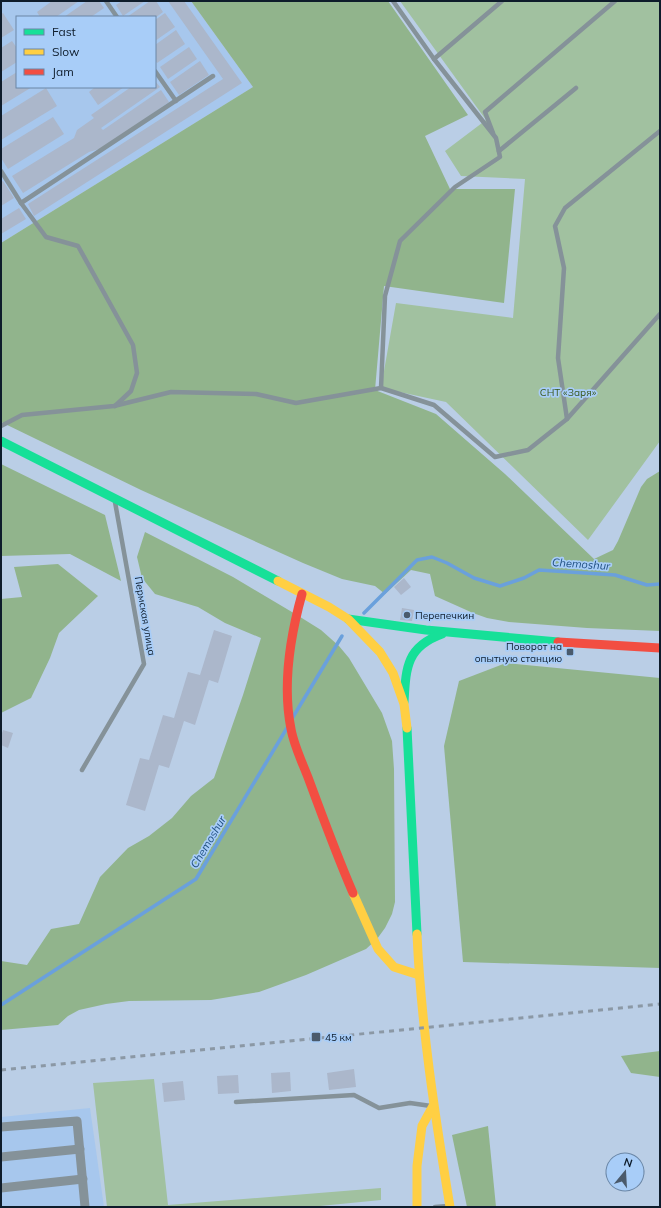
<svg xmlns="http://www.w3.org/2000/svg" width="661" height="1208" font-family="Mulish,sans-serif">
<rect width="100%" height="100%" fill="#bacee6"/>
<!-- built -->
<g fill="#a7c7ed" fill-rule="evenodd">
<path d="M1 1H191L253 87 1 243ZM17 17H155V87H17Z"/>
<path d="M90 1108 104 1207H1V1117Z"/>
</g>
<!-- green -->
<g fill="#a1c1a0">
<path d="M400 1H660V441L588 540 446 402 381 388 396 303 513 318 525 179 461 176 445 151 486 120Z"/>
<path d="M154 1079 168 1205 381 1188V1200L310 1207H107L93 1083Z"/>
</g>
<!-- forest -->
<g fill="#91b48c">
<path d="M191 1H388L468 115 425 136 450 189H515L504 303 384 286 375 390 436 414 505 474 594 559 613 550 618 541 641 487 647 479 660 471V631L587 628 509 622 487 618 473 613 435 596 430 574 411 570 385 594 375 586 342 579 303 563 141 490 1 422V243L253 87Z"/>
<path d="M1 464 105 515 121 581 70 554 1 556Z"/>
<path d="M145 532 233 577 297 615 321 630 339 646 349 658 382 713 392 741 394 769 395 902 392 914 385 928 377 939 366 949 306 975 259 992 211 1000 129 1001 106 1004 79 1010 68 1016 58 1025 1 1030V961L27 965 51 929 79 924 100 877 128 848 149 836 172 818 191 796 214 778 243 695 261 638 225 623 198 607 155 594 142 578 137 557Z"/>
<path d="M58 564 98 596 59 633 50 658 31 698 1 713V599L22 597 14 567Z"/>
<path d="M506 663 660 678V968L463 962 444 746 459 681Z"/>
<path d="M660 1051V1077L631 1073 621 1056Z"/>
<path d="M488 1126 496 1207H467L452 1135Z"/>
</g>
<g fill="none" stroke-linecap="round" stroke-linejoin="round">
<!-- stream -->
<g stroke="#6aa0dc" stroke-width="3.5">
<path d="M364 613 417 560 432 557 447 563 474 578 500 586 524 578 539 570 615 575 647 585 660 584"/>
<path d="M293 717 342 636"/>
<path d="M1 1005 196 879 287 728"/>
</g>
</g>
<!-- building -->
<g fill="#abb7cb">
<path d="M52 1H79L56 17H40L37 12Z"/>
<path d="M87 1H99L104 8 91 17H64Z"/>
<path d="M122 1H145L123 16 116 5Z"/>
<path d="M150 1H156L163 12 155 18 127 17Z"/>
<path d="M168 1H184L242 83 34 216 28 204 223 79Z"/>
<path d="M3 13 14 30 1 38V14Z"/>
<path d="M165 13 175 27 155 41V20Z"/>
<path d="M176 30 185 44 157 63 155 60V45Z"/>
<path d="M12 41 17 48V62L1 72V48Z"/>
<path d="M189 47 197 59 168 79 160 67Z"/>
<path d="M200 61 209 75 179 95 170 82Z"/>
<path d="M17 72V87H32L1 106V82Z"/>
<path d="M155 81 160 87 101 128 103 130 161 90 169 102 103 148 89 152 23 193 12 176 74 138 77 130 94 118 91 115 131 87H155Z"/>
<path d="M95 87H124L98 105 89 92Z"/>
<path d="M46 88 57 106 1 140V116Z"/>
<path d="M53 117 64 134 8 169 1 158V149Z"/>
<path d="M3 181 14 198 1 206V182Z"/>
<path d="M19 208 26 219 1 234V219Z"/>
<path d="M404 578 411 587 401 595 394 587Z"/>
<path d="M402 608 414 610 412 621 400 620Z"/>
<path d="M214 630 232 636 218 683 209 680 195 725 184 721 169 768 159 765 145 811 126 805 140 758 149 760 163 715 174 718 188 672 200 675Z"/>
<path d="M3 730 13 733 8 748 1 745V736Z"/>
<path d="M354 1069 356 1087 329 1090 327 1073Z"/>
<path d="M290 1072 291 1091 272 1093 271 1073Z"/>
<path d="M238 1075 239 1093 218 1094 217 1076Z"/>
<path d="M183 1081 185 1100 164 1102 162 1083Z"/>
</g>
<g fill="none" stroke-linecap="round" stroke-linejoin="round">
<!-- lane -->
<g stroke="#859299" stroke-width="4.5">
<path d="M106 1 117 17"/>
<path d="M434 59 502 1"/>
<path d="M155 71 176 101"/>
<path d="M493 133 485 112 615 1"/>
<path d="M499 151 576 88"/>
<path d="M1 171 21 203 213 76"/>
<path d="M21 203 46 237 78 246 133 345 137 373 131 391 115 406"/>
<path d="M381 388 385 296 400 241 455 187 500 157 496 138 434 59 393 1"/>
<path d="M567 419 558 358 564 268 555 226 565 208 660 131"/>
<path d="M1 426 22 415 114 406 171 392 256 394 296 403 381 388 434 405 495 457 528 450 567 419 660 314"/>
<path d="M82 770 144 664 115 502"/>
<path d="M236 1102 354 1095 379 1108 410 1103 431 1106"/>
<path d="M435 1207 448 1206"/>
</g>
<!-- street -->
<g stroke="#859299" stroke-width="9">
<path d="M1 1127 77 1121 85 1207"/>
<path d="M1 1157 80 1149"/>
<path d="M1 1188 83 1179"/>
</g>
<!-- fast -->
<g stroke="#16e098" stroke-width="9">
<path d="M1 441 278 581"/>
<path d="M348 619 426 630 558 642"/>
<path d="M404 702C406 668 406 647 442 634"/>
<path d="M407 728 417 934"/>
</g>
<!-- slow -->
<g stroke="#ffcf43" stroke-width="9">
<path d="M278 581 329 607 348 619 380 652 393 673 404 704 407 728"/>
<path d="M353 893 378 949 394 967 419 975"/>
<path d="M417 934C421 1025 435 1116 450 1207"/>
<path d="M417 1207V1166L422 1126 433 1106"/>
</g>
<!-- jam -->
<g stroke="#f24e42" stroke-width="9">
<path d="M302 594C290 637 282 684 291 729 294 746 303 764 309 780 323 818 337 856 353 893"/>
<path d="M558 642 660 648"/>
</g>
<!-- rail -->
<path stroke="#8b98a5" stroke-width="3" stroke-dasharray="5 5" stroke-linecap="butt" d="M1 1070 660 1004"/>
</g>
<!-- markers -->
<g fill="#4a5a6c" stroke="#a8cdf8" stroke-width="1.5">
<circle cx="407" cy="615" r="4"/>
<rect x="566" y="648" width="8" height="8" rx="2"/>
<rect x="311" y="1032" width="10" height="10" rx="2"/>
</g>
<g text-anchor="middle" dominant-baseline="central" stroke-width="3.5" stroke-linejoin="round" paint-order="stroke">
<!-- park labels -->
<g font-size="10" fill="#365516" stroke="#a8cdf8">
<text x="568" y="392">СНТ «Заря»</text>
</g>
<!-- poi labels -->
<g font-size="10" fill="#0e1c2b" stroke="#a8cdf8" text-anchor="start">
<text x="415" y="615">Перепечкин</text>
<text x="562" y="646" text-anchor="end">Поворот на<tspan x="562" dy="12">опытную станцию</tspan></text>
<text x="325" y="1037">45 км</text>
</g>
<!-- street labels -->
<g font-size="10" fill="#0e1c2b" stroke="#a8cdf8">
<text transform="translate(145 616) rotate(80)">Пермская улица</text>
</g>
<!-- water labels -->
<g font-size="11" font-style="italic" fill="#215082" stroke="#a8cdf8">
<text transform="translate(581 564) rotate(4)">Chemoshur</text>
<text transform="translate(208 842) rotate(-59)">Chemoshur</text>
</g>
</g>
<!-- border -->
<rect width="661" height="1208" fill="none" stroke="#0e1c2b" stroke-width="4"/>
<!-- legend -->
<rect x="16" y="16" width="140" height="72" fill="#a8cdf8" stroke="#6a86a6"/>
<rect x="24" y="29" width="20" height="6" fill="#16e098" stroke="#6a86a6"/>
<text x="52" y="36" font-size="12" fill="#0e1c2b">Fast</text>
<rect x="24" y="49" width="20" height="6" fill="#ffcf43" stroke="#6a86a6"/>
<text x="52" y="56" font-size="12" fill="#0e1c2b">Slow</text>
<rect x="24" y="69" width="20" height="6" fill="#f24e42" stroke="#6a86a6"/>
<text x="52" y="76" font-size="12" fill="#0e1c2b">Jam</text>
<!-- north arrow -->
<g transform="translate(625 1172) rotate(18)"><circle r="19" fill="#a8cdf8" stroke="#6a86a6"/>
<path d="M0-3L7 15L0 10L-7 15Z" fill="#4a5a6c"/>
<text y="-6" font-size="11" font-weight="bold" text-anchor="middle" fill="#0e1c2b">N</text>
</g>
</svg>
